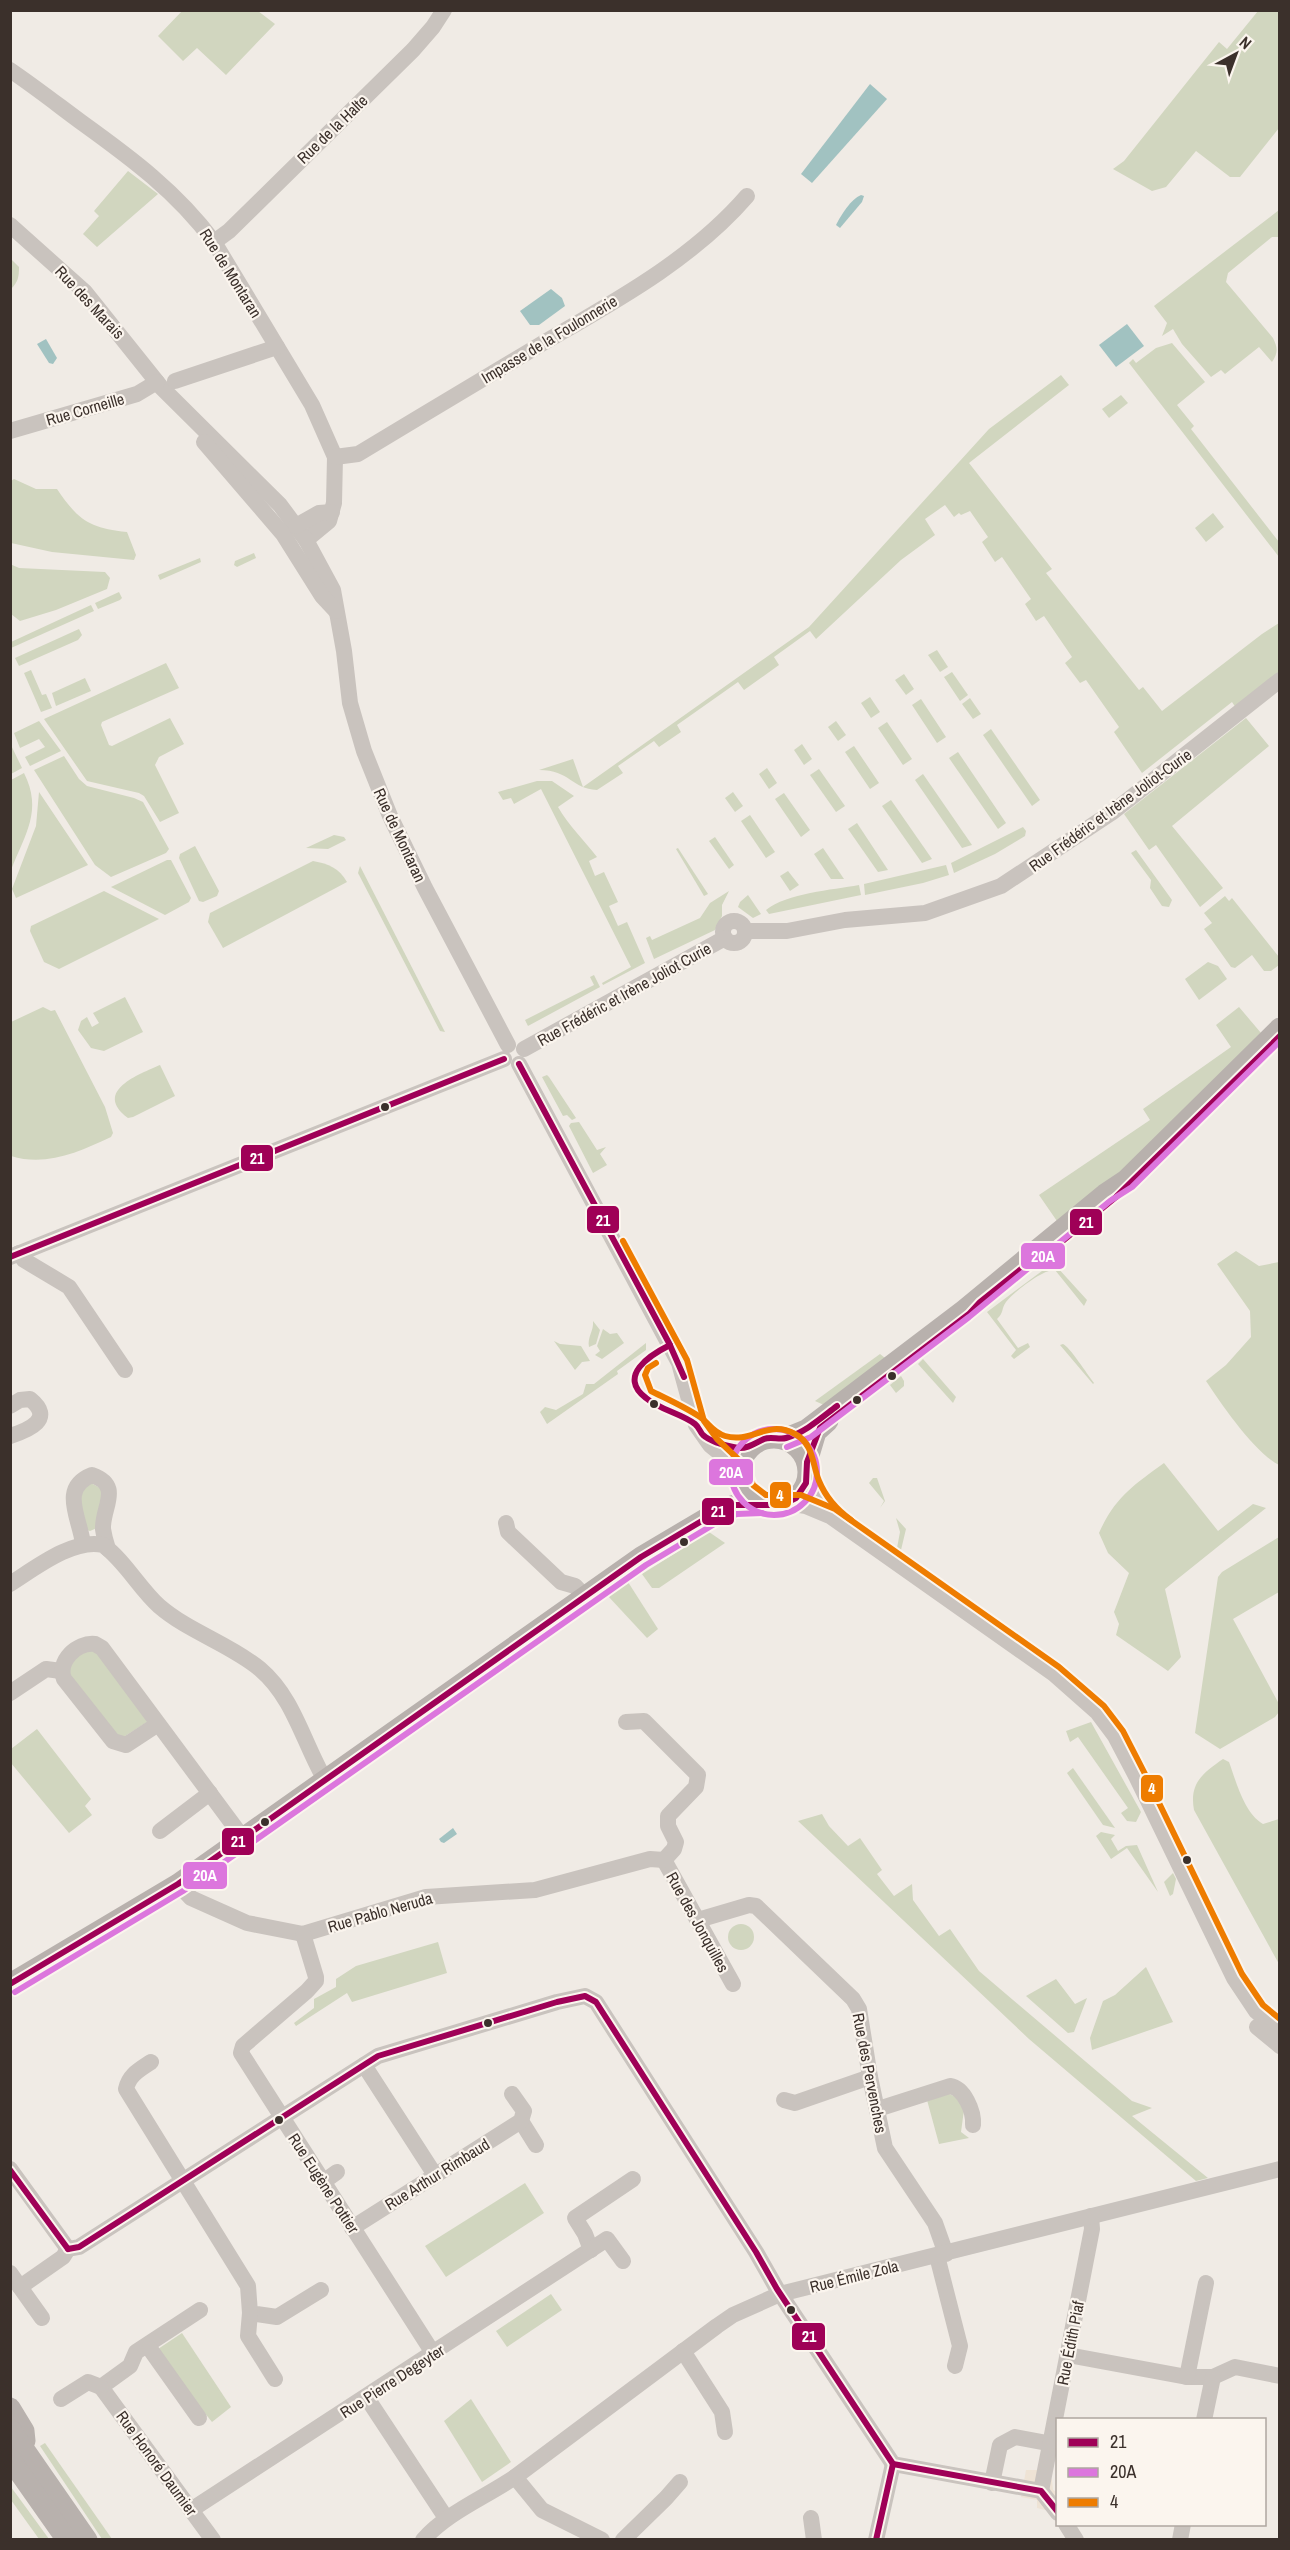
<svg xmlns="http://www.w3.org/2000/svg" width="1290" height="2550" font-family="'Archivo Narrow',sans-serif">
<rect width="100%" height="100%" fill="#f0ebe5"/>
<!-- green -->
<g fill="#d1d6bf">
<path d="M183 10 258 11 275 24 226 75 197 48 183 61 158 36Z"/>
<path d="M1258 11H1279V128L1240 177H1230L1196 151 1166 187 1152 191 1113 169 1124 161 1219 42 1227 49Z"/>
<path d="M128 171 158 194 97 247 83 234 99 216 94 211Z"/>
<path d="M1279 210V237H1272L1228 273 1226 282 1273 338C1278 348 1278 353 1272 362L1259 347 1225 374 1221 370 1211 377 1182 344 1173 329 1162 336 1167 323 1154 306Z"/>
<path d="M11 259 19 267C19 277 18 282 11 289Z"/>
<path d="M1172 343 1205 382 1177 405 1194 426 1191 429 1279 542V557L1129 363 1133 359 1136 363 1156 348Z"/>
<path d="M1061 375 1069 385 969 463 1052 569 1046 573 1139 690 1143 687 1162 711 1262 634 1279 623V674L1236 708 1232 702 1142 773 1114 732 1119 727 1086 680 1080 683 1065 663 1072 657 1044 616 1036 621 1025 604 1031 599 1002 557 995 562 982 542 988 537 970 511 961 515 959 513 954 517 945 505 925 519 935 535 901 560 816 639 810 631 774 657 779 665 744 690 738 682 677 725 681 732 659 747 654 741 618 766 623 773 597 790C572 789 570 770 539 770L573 759 583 787 809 627 989 429Z"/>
<path d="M1121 395 1128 403 1109 418 1102 409Z"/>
<path d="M14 479 36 489H57C78 520 89 528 127 532L136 555 134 560 52 552 11 543V481Z"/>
<path d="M1213 513 1224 527 1206 542 1195 528Z"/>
<path d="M254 553 256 558 237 567 234 565 235 561Z"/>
<path d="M200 558 201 562 160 580 158 575Z"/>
<path d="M10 564 19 568 105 572 110 578 107 589 56 610 20 621 11 614Z"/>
<path d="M119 592 122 598 120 600 98 609 95 603Z"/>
<path d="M91 605 94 611 11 648V642Z"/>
<path d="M79 629 82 635 78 640 19 666 15 658Z"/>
<path d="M937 650 948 667 940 672 928 655Z"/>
<path d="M166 663 179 688 102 722 101 725 109 745 112 746 170 718 171 720 184 744 159 757 155 765 179 813 160 822 144 796 139 793 87 781 44 719Z"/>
<path d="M31 670 42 695 46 694 52 708 41 712 24 673Z"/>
<path d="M952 672 968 695 960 701 944 677Z"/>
<path d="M904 674 914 689 906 695 895 680Z"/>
<path d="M85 678 91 691 56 706 52 693Z"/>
<path d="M870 697 880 712 871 718 861 703Z"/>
<path d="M970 698 981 714 973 719 962 704Z"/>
<path d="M921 699 946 737 937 743 912 705Z"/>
<path d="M1246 718 1269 746 1172 826 1223 888 1200 907 1156 845 1149 850 1124 814Z"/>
<path d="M39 721 61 751 30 766 25 757 45 747 39 739 20 748 14 733Z"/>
<path d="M836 721 846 735 838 741 828 727Z"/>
<path d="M887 722 912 759 903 765 878 728Z"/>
<path d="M991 729 1040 800 1032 806 983 735Z"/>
<path d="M10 743 22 768 11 774H10Z"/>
<path d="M802 744 812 759 804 765 794 750Z"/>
<path d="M854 746 879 783 870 789 845 752Z"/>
<path d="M958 752 1006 823 998 829 949 758Z"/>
<path d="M64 756 79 779 87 786 134 798 143 802 169 849 166 853 111 877 95 865 34 770Z"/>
<path d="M767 768 777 783 769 789 759 774Z"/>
<path d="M819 769 845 806 836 812 810 775Z"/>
<path d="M24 773C43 811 25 834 11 870V780Z"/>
<path d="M923 774 972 845 962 848 915 780Z"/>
<path d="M537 781H552L574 796 558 807C569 826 584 840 597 857L589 861 595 876 604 872 618 902 609 906 618 926 627 922 645 963 603 985 602 983 631 967 541 789 514 804 511 798 503 800 498 792Z"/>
<path d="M39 792 88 865 16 898 12 889 36 826Z"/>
<path d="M733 792 743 806 735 812 725 798Z"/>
<path d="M784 793 810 830 801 837 775 799Z"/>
<path d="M891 800 932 859 922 863 882 806Z"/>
<path d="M750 815 775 852 766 858 741 821Z"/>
<path d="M857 823 888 870 878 872 848 829Z"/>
<path d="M1023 827 1026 831 1025 836 995 854 954 873 951 863Z"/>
<path d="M334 835 344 837 346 840 328 849 306 848Z"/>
<path d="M715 837 734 865 729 869 709 841Z"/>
<path d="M195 846 219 891 217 896 203 902 199 901 179 858 180 854Z"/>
<path d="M678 848 708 894 704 896 676 849Z"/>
<path d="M823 848 844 879H831L814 854Z"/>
<path d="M1136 850 1172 900 1169 907 1162 906 1150 888 1151 880 1131 853Z"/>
<path d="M167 860H171L191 898 189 902 165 915 111 887Z"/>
<path d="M313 861C329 864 339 868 347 882L223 948 208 922 210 913Z"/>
<path d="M946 865 949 875 923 883 865 895 864 884Z"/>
<path d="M360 866 445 1032 440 1031 358 873Z"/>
<path d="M788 871 799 885 790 891 780 876Z"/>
<path d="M859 885 861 895 769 914 766 910C787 893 832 890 859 885Z"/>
<path d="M104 891 159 919 59 969 44 962 30 931 31 926Z"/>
<path d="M729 891 722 905V916L715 930 654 959 646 938 650 936 652 940 700 918 710 903Z"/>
<path d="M748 895 761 914 753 918 738 907 740 902Z"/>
<path d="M1225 896 1229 901 1232 898 1279 957V965L1271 971H1264L1252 955 1235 968 1231 967 1204 929 1212 923 1204 913Z"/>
<path d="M1208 962 1218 966 1227 979 1199 1000 1185 979Z"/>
<path d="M594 975 600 987 528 1026 525 1020 594 985 590 977Z"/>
<path d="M125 997 143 1032 104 1051 91 1048 78 1030 81 1021 87 1017 92 1027 99 1023 93 1013Z"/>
<path d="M43 1007 51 1011 55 1010 105 1107 113 1133 111 1137C79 1152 46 1167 11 1156V1022Z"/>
<path d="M1239 1007 1261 1033 1116 1176 1059 1224 1039 1195 1150 1120 1143 1109 1231 1047 1216 1025Z"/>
<path d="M160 1065 175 1096 133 1117 128 1118C92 1091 140 1074 160 1065Z"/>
<path d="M547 1075 549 1077 576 1118 572 1120 567 1115 563 1116 542 1077Z"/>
<path d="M579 1122 597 1150 606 1147 600 1154 607 1165 593 1173 569 1126 571 1123Z"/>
<path d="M1236 1251 1259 1266 1279 1262V1465C1254 1452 1222 1405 1206 1381L1226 1365 1251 1337 1250 1311 1217 1264Z"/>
<path d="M1050 1265 1057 1267 1087 1300 1084 1306 1055 1270C1043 1269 1014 1292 1006 1302 1001 1309 1004 1313 997 1319L1018 1348 1028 1343 1030 1347 1014 1359 1011 1356 1016 1350 987 1312Z"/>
<path d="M593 1321 600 1330 596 1344 589 1347C587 1337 594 1331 593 1321Z"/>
<path d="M603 1329 610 1334 617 1333 624 1343 602 1359 595 1355 600 1351 597 1346Z"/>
<path d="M554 1341 560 1344 581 1346 590 1361 582 1362 575 1370Z"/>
<path d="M646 1343V1350L617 1371 618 1374 547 1424 540 1412 545 1407 556 1410 583 1394 586 1384H594Z"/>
<path d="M1063 1344C1069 1346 1087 1374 1094 1383L1093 1384 1060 1345Z"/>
<path d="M880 1354 885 1358 824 1405 815 1401Z"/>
<path d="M923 1359 956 1397 953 1403 918 1364Z"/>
<path d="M901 1376 904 1381V1386L896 1393 890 1385Z"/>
<path d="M1164 1463 1218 1531 1253 1504 1266 1508 1165 1589 1181 1657 1168 1671 1116 1635 1119 1624 1114 1612 1129 1573 1108 1553 1099 1533C1115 1497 1134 1485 1164 1463Z"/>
<path d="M873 1478H877L885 1501 880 1508 884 1501 869 1483Z"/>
<path d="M89 1482 104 1490 97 1528 90 1531 87 1530 78 1493Z"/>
<path d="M896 1518 906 1529 901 1550 897 1548 900 1532Z"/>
<path d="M709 1532 725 1543 659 1588H652L642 1574Z"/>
<path d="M1279 1537V1592L1233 1619 1279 1704V1712L1275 1717 1220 1749 1195 1733 1218 1577 1222 1572Z"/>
<path d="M628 1582 658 1629 647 1638 608 1596Z"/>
<path d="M93 1647 144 1711 147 1722 119 1740 70 1678 68 1662Z"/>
<path d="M1091 1722 1141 1812 1136 1822 1127 1821 1121 1813 1128 1808 1078 1737 1070 1742 1066 1731Z"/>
<path d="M37 1729 91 1799 85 1806 92 1815 69 1833 11 1763V1749Z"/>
<path d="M1223 1759 1229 1762C1236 1781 1244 1813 1263 1824L1279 1819V1964L1194 1810C1189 1783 1203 1773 1223 1759Z"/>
<path d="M1073 1768 1115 1828 1103 1825 1067 1773Z"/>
<path d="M822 1814 829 1826 848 1846 860 1838 882 1870 877 1874 894 1896 912 1884 913 1900 939 1936 950 1929 979 1971 1132 2101 1152 2108 1132 2116 1208 2178 1196 2181 1029 2039 798 1821Z"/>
<path d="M1101 1832 1115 1835 1111 1839 1118 1851 1126 1846 1137 1845 1158 1892 1127 1848 1111 1859 1096 1836Z"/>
<path d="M1173 1873 1176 1879 1173 1894 1170 1896 1164 1882Z"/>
<circle cx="741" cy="1937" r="13"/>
<path d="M438 1942 447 1973 352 2002 347 1993 296 2026 294 2023 314 2008V1999L336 1987V1979L356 1966Z"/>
<path d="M1146 1967 1173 2022 1092 2050 1090 2038 1103 2001 1115 1995Z"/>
<path d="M1056 1979 1075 2004 1087 1998 1074 2032 1068 2033 1026 1996Z"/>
<path d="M947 2093 958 2098 964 2110 961 2132 969 2138 939 2144 927 2100Z"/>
<path d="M525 2183 544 2213 446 2277 425 2246Z"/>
<path d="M551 2294 562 2310 507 2347 496 2331Z"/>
<path d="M182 2333 231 2407 212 2422 155 2351Z"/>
<path d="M471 2399 511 2462 482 2482 444 2421Z"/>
<path d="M45 2443 112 2539H102L40 2446Z"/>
<path d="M10 2487H11L49 2539H39L11 2500Z"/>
</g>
<!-- plaza -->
<path fill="#eee3d5" d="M1026 2470H1045L1052 2480 1053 2490 1057 2492V2505L1045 2510 1037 2508V2500L1021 2497Z"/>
<!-- water -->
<g fill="#a1c2c1">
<path d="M870 84 887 99 812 183 801 174Z"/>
<path d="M861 195 864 196 862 202 840 228 836 225C841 215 851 199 861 195Z"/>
<path d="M551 289 562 298 565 306 539 325H530L520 311Z"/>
<path d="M1127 324 1144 346 1116 367 1099 345Z"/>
<path d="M46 339 57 358 53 364 49 363 37 344Z"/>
<path d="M453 1828 457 1834 444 1843 441 1842 439 1839Z"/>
</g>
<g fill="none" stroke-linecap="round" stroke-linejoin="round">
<!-- minor -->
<g stroke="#c9c3be" stroke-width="16">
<path d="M10 70C35 87 58 105 81 122 131 158 177 192 214 242L312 405 335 457 334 503 329 521 306 540"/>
<path d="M10 225 85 292 161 387 280 505 306 540 333 590 344 651 350 703 364 751 390 816 425 888 508 1045"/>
<path d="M214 242 229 231 413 50 433 27 444 10"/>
<path d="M175 381 277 347"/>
<path d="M10 431 137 394 157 382"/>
<path d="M204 442 283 534 322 596 336 611"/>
<path d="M335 457 358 454C418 418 477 382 538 346 610 304 691 261 747 196"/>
<path d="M296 526 319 513 332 512"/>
<circle cx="734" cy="932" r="11"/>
<path d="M745 931H787L845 920 925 913 1001 886 1114 811 1280 680"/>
<path d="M524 1049 725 938"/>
<path d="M519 1064 679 1363 696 1425 710 1445 726 1458 740 1476"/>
<path d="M19 1253 24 1260 69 1287 125 1370"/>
<path d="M10 1257 504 1059"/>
<path d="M10 1406 20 1400 30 1399C55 1419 29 1430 10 1436"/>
<path d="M708 1438C722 1445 735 1449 751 1446"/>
<path d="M808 1472 811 1485 830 1515"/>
<path d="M788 1503 806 1506 830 1516 1054 1674 1097 1712 1115 1736 1136 1776 1234 1978 1256 2011 1280 2031"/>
<path d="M506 1523 508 1532 561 1582 575 1586 585 1597"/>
<path d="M83 1544C80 1518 59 1488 92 1475 123 1486 102 1507 103 1529 104 1536 106 1543 108 1549"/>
<path d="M10 1584C34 1569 73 1538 103 1545 125 1561 139 1588 159 1606 189 1632 230 1644 260 1669 294 1698 303 1742 325 1780"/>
<path d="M10 1693 46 1669 61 1671"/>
<path d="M626 1722 644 1721 698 1775 696 1787 668 1816V1826L676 1842 674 1849 664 1860"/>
<path d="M158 1724 126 1745 113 1741 64 1679C57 1661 77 1642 95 1644L102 1648 243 1838"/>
<path d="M160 1831 210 1793"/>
<path d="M664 1860 733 1984"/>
<path d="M178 1884 191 1898 247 1923 303 1934 426 1897 535 1890 650 1859 664 1860"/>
<path d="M698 1920 749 1905 756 1906 853 1999 859 2009 870 2077 885 2148 935 2223 946 2254"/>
<path d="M303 1934 316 1977V1981L307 1991 243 2046 241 2053 433 2353"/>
<path d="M1257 2027 1280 2046"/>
<path d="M151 2062C139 2070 129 2075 126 2089L248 2286 250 2313 277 2317 321 2290"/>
<path d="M364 2065 435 2175"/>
<path d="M784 2100 795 2103 870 2077"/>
<path d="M878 2109 950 2086C964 2088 974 2111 973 2125"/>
<path d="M521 2121 536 2145"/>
<path d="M10 2169 68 2249"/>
<path d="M323 2182 337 2172"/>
<path d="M352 2228 521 2121 524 2111 512 2094"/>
<path d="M68 2249 79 2247 378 2056 557 2002 585 1996 596 2002 756 2252 777 2289 893 2464 1041 2491 1058 2513"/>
<path d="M591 2250 585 2234 575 2218 633 2179"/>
<path d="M937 2256 960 2346 955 2366"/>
<path d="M10 2273 42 2318"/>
<path d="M20 2287 63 2257 68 2249"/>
<path d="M200 2310 136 2352 130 2366 101 2387 213 2540"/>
<path d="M250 2313 248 2336 275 2379"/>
<path d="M150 2349 199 2418"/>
<path d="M683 2351 722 2412 725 2432"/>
<path d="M1068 2355 1187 2377H1213L1235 2367 1280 2376"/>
<path d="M1187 2377 1206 2283"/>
<path d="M367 2398 446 2518"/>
<path d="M61 2399 88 2382 101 2387"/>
<path d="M1204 2420 1213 2377"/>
<path d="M515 2477 542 2510 602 2540"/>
<path d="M992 2483 1000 2445 1015 2437 1058 2445"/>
<path d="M1041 2491 1092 2229 1091 2216"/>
<path d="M191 2510 607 2239 623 2261"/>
<path d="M811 2518 814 2540"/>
<path d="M1066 2524 1076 2540"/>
<path d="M423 2540C448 2512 484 2498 515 2477L717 2326 733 2315 780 2294 1280 2169"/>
<path d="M623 2540 666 2498 680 2482"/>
<path d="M876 2540 893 2464"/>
<path d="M1180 2540 1183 2524"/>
</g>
<!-- major -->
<g stroke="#b8b1ad" stroke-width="21">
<circle cx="774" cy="1472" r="34"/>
<path d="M784 1439 806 1430 964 1310 1105 1194 1126 1180 1280 1028"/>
<path d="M807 1462 816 1432 828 1421"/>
<path d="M10 1984 178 1884 641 1557 722 1509 735 1505 762 1504"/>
<path d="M10 2408 24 2431 25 2441"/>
<path d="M10 2429 87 2540"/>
<path d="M10 2459 67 2540"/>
</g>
<defs>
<g id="bus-1">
<path d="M519 1064 669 1343 684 1377"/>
<path d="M10 1257 504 1059"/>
<path d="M670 1345C650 1355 617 1376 646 1398 660 1410 680 1413 695 1424 699 1427 700 1432 703 1435 712 1443 727 1446 738 1448 748 1449 755 1443 764 1439 771 1436 779 1440 786 1438 806 1432 821 1418 837 1406"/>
<path d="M10 1984 178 1884 641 1557 722 1509 735 1505H782L796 1498 806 1483 807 1462 820 1428 969 1314 980 1302 1035 1258 1059 1244 1116 1197 1280 1036"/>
<path d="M10 2170 68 2249"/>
<path d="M68 2249 79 2247 378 2056 557 2002 585 1996 596 2002 756 2252 777 2289 893 2464 1041 2491 1058 2512"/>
<path d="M876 2540 893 2464"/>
</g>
<g id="bus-2">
<circle cx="774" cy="1472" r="43"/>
<path d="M787 1447 811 1437 969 1317 1110 1201 1132 1187 1280 1041"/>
<path d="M15 1992 183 1891 646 1565 726 1517 737 1514 762 1513"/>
</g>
<g id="bus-3">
<path d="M623 1241 687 1360 704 1421 717 1439 738 1459 748 1471 753 1485 766 1495H801L835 1509 1059 1667 1104 1706 1123 1731 1144 1772 1242 1974 1263 2005 1280 2019"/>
<path d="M656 1363 648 1368 645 1375 651 1391C667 1399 685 1407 700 1417 709 1423 712 1432 725 1436 752 1444 767 1419 795 1434 814 1444 812 1464 819 1481 826 1498 837 1510 851 1520"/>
</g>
</defs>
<!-- bus-1 casing -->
<use href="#bus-1" stroke="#fbf5ee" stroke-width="10"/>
<!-- bus-2 casing -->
<use href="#bus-2" stroke="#fbf5ee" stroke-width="10"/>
<!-- bus-3 casing -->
<use href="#bus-3" stroke="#fbf5ee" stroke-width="10"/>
<!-- bus-1 -->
<use href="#bus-1" stroke="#9f0057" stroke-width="6"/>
<!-- bus-2 -->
<use href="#bus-2" stroke="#dc76dd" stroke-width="6"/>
<!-- bus-3 -->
<use href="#bus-3" stroke="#ee7c00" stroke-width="6"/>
</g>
<!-- markers -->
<g fill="#3b302b" stroke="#fbf5ee" stroke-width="2">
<circle cx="385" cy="1107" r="5"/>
<circle cx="892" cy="1376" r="5"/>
<circle cx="857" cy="1400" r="5"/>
<circle cx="654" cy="1404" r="5"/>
<circle cx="684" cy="1542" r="5"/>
<circle cx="265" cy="1822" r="5"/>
<circle cx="1187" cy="1860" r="5"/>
<circle cx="488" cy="2023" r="5"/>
<circle cx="279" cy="2120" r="5"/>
<circle cx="791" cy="2310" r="5"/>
</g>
<g text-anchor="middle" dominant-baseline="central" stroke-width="4.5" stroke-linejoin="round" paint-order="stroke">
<!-- street labels -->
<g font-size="16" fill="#3b302b" stroke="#fbf5ee">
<text transform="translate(332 129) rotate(-44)">Rue de la Halte</text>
<text transform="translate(231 273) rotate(58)">Rue de Montaran</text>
<text transform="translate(90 302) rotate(47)">Rue des Marais</text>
<text transform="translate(549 339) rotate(-31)">Impasse de la Foulonnerie</text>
<text transform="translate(85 409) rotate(-16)">Rue Corneille</text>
<text transform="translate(1110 810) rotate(-36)">Rue Frédéric et Irène Joliot-Curie</text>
<text transform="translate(400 835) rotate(65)">Rue de Montaran</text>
<text transform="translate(624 994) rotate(-29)">Rue Frédéric et Irène Joliot Curie</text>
<text transform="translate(380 1912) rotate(-16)">Rue Pablo Neruda</text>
<text transform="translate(698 1922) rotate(61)">Rue des Jonquilles</text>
<text transform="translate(870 2073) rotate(79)">Rue des Pervenches</text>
<text transform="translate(437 2174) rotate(-32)">Rue Arthur Rimbaud</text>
<text transform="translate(324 2183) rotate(57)">Rue Eugène Pottier</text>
<text transform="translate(854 2276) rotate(-14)">Rue Émile Zola</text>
<text transform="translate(1070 2343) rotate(-79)">Rue Édith Piaf</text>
<text transform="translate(392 2381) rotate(-33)">Rue Pierre Degeyter</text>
<text transform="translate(157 2463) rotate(54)">Rue Honoré Daumier</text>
</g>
</g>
<g stroke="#fbf5ee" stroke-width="2">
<rect x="240" y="1144" width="34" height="28" rx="6" fill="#9f0057"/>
<rect x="586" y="1205" width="34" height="29" rx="6" fill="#9f0057"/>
<rect x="1069" y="1208" width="34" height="28" rx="6" fill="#9f0057"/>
<rect x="1020" y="1242" width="46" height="28" rx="6" fill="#dc76dd"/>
<rect x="708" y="1458" width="46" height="28" rx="6" fill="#dc76dd"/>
<rect x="769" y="1481" width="23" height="28" rx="6" fill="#ee7c00"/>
<rect x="701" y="1497" width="34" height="29" rx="6" fill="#9f0057"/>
<rect x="1140" y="1774" width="24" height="29" rx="6" fill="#ee7c00"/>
<rect x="221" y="1827" width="34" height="29" rx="6" fill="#9f0057"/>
<rect x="182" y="1861" width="46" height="29" rx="6" fill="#dc76dd"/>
<rect x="791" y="2322" width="35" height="29" rx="6" fill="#9f0057"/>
</g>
<g font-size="16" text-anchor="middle" font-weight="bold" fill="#fff">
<text x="257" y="1164">21</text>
<text x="603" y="1226">21</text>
<text x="1086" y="1228">21</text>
<text x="1043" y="1262">20A</text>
<text x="731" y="1478">20A</text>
<text x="780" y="1501">4</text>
<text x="718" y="1517">21</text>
<text x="1152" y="1794">4</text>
<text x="238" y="1847">21</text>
<text x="205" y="1881">20A</text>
<text x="809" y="2342">21</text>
</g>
<!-- border -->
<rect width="1290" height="2550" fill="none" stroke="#3b302b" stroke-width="24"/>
<!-- legend -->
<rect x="1056" y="2418" width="210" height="108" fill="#fbf5ee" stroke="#aea6a0" stroke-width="1.5"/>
<rect x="1068" y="2438" width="30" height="9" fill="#9f0057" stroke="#aea6a0" stroke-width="1.5"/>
<text x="1110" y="2448" font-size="18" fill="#3b302b">21</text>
<rect x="1068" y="2468" width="30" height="9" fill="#dc76dd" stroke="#aea6a0" stroke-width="1.5"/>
<text x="1110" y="2478" font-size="18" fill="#3b302b">20A</text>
<rect x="1068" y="2498" width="30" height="9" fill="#ee7c00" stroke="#aea6a0" stroke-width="1.5"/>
<text x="1110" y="2508" font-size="18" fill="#3b302b">4</text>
<!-- north arrow -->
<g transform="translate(1236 54) rotate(41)" stroke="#fbf5ee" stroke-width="4.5" paint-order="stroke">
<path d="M0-4.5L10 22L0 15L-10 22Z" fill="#3b302b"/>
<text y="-9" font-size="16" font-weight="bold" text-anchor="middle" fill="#3b302b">N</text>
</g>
</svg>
